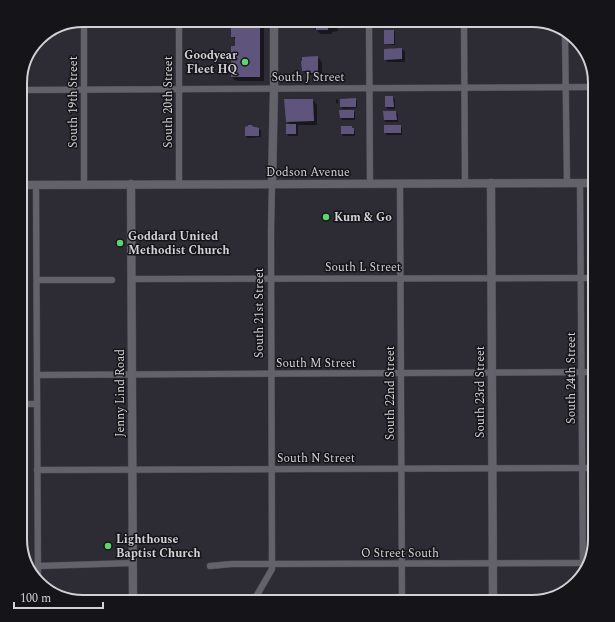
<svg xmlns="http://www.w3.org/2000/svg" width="615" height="622" font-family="Spectral,serif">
<rect width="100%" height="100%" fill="#2d2b33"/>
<!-- shadow -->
<g fill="#0007">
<path d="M232 20H264V81H236L232 77 236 40 232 36Z"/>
<path d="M310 20H348L349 28H338V31L332 32V34H321L313 27Z"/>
<path d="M388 20H398V27H390L388 25Z"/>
<path d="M385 31H395V45L385 44Z"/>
<path d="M402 49 405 52V62H388L385 59Z"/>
<path d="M317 57 322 62V75H319V77H315L313 75H308L303 71Z"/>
<path d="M393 97 395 99V109H388L386 107Z"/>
<path d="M336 99 338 100V104L336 103Z"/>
<path d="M355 99 357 101V108L343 109 341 107Z"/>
<path d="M313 100 317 105V125H298V136H289L287 134 290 125 287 121Z"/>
<path d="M353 111 355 113V120H342L341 118Z"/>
<path d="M384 112H396L398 114V122H386L384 120Z"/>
<path d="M400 126 402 128V135H387L385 133Z"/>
<path d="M351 127 355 131V136H343L342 134Z"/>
<path d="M253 128 259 129 261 131V137L248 138 246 136Z"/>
<path d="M590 347 595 348V360H592L590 358Z"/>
</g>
<!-- building -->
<g fill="#5f547c">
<path d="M231 20H260V77H231V46H235V37H231Z"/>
<path d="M309 20H345V24H335V28H328V30H316V28H312V23H310Z"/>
<rect x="387" y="20" width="10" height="5"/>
<rect x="384" y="30" width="10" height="14"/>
<path d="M402 48V59L384 60V49Z"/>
<path d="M318 56V71H315V73H309V71H302L301 61H302V57Z"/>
<path d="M385 96H393L394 107H385Z"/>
<path d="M356 98V107H340V99Z"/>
<path d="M284 99H313L314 121 286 122Z"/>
<path d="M339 110H354V118H340Z"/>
<path d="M383 111H396L397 120H384Z"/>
<rect x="286" y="124" width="10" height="10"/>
<path d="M248 125H252V126L259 128V136H245V127L248 126Z"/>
<rect x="384" y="125" width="17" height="8"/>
<path d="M341 126H352V128H354V134H341Z"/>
<rect x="591" y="293" width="4" height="12"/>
<path d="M589 346H594L595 358H589Z"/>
<path d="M595 438V453H589V448H591V439Z"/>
</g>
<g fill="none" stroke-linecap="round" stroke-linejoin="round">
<defs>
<g id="minor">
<path d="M84 20V185"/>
<path d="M179 20V184"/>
<path d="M369 20 370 183"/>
<path d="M464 20 465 183"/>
<path d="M565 35 567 182"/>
<path d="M20 90 595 87"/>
<path d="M400 183 402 602"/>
<path d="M580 183 583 574"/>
<path d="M36 185 38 582"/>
<path d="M132 279 595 278"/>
<path d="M37 280H112"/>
<path d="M37 375 595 372"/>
<path d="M20 404H37"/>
<path d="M37 470 595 468"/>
<path d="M38 566 133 563"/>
<path d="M210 566 232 564 589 563"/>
<path d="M253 602 272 569 271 230 272 184"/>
</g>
<g id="tertiary">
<path d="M491 183 493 602"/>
<path d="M131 184 133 602"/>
<path d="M272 184 274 88V20"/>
<path d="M20 185 595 183"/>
</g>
</defs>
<!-- minor casing -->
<use href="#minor" stroke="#4a484f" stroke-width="7"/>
<!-- tertiary casing -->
<use href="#tertiary" stroke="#4a484f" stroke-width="9"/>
<!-- minor -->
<use href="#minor" stroke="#63616a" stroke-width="6"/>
<!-- tertiary -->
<use href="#tertiary" stroke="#63616a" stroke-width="8"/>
</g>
<!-- markers -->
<g fill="#5cd56d" stroke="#151418" stroke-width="1.5">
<circle cx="245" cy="62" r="4"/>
<circle cx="326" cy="217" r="4"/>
<circle cx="120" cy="243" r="4"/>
<circle cx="108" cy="546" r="4"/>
</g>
<g text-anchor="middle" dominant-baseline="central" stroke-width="3" stroke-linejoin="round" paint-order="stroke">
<!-- poi labels -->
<g font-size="12" font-weight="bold" fill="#d2d1d6" stroke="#151418" text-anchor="start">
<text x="237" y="55" text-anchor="end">Goodyear<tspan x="237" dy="14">Fleet HQ</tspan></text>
<text x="334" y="217">Kum &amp; Go</text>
<text x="128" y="236">Goddard United<tspan x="128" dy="14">Methodist Church</tspan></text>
<text x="116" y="539">Lighthouse<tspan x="116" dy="14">Baptist Church</tspan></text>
</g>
<!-- street labels -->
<g font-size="12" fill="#d2d1d6" stroke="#151418">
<text x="308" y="77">South J Street</text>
<text transform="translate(73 102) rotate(-90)">South 19th Street</text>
<text transform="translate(168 102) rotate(-90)">South 20th Street</text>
<text x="308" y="172">Dodson Avenue</text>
<text x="363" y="267">South L Street</text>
<text transform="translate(259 313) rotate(-90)">South 21st Street</text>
<text x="316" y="363">South M Street</text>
<text transform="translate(571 378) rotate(-90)">South 24th Street</text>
<text transform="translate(480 392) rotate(-90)">South 23rd Street</text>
<text transform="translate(120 393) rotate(-90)">Jenny Lind Road</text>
<text transform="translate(390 393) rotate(-90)">South 22nd Street</text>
<text x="316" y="458">South N Street</text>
<text x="400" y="553">O Street South</text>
</g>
</g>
<!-- crop -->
<path d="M0 0H615V622H0ZM83 27H532A56 56 0 0 1 588 83V539A56 56 0 0 1 532 595H83A56 56 0 0 1 27 539V83A56 56 0 0 1 83 27Z" fill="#151418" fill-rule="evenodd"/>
<path fill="none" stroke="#d2d1d6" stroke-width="2" d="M83 27H532A56 56 0 0 1 588 83V539A56 56 0 0 1 532 595H83A56 56 0 0 1 27 539V83A56 56 0 0 1 83 27Z"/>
<!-- scale -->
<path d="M14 602v6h89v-6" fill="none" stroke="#d2d1d6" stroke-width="2"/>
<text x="20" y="602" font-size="12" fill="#d2d1d6" stroke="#151418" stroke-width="3" paint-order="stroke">100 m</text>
</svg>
